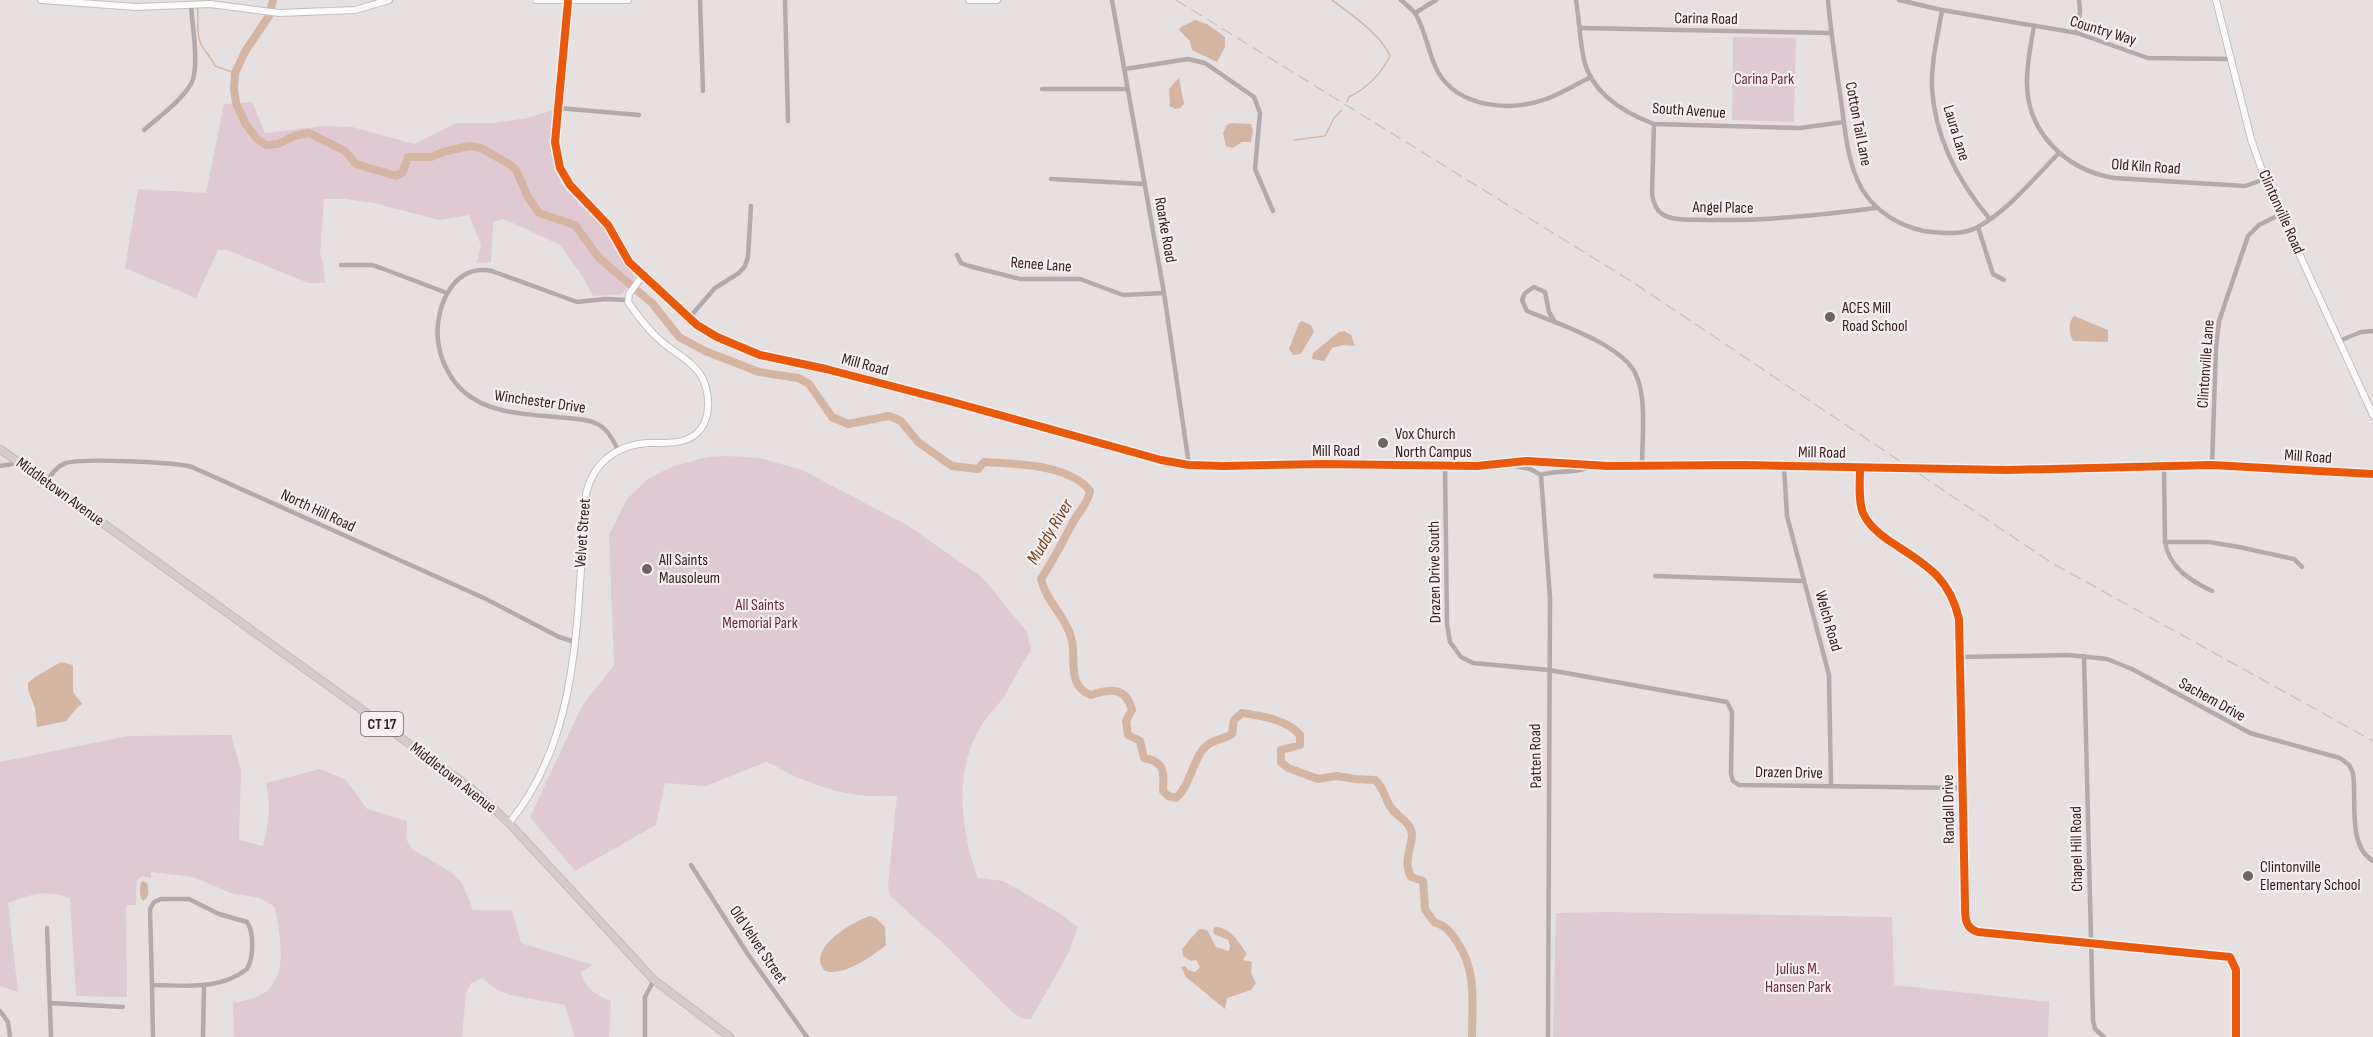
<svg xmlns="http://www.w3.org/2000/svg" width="2373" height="1037" font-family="'Sofia Sans Condensed',sans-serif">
<rect width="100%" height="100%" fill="#e6e0e1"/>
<!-- green -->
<g fill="#dfc9d3">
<path d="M1733 37 1796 38 1794 122 1732 120Z"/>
<path d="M252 102 265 133 325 126 352 127 414 144 456 123H494L527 118 553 110 550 143 554 168 564 188 608 232 634 275V280L622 294 593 296 583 277 560 245 504 219 493 222 491 262 477 263 481 245 469 215 439 220 374 203 346 199H324L320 253 323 264 325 283H308L228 250H218L196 298 125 268 138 189 206 193 224 104Z"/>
<path d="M727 456 759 458 802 470 907 525 983 578 1027 632 1031 651C1020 666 1013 683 1003 698 997 707 989 714 983 723 953 768 960 831 978 878L1003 881 1056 911 1078 927 1068 954 1031 1019H1024L1013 1013 943 943 890 896 888 886 897 796C857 798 833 792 796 777 786 772 777 766 766 762L706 786 665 783 656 825 575 871 530 817 582 706 614 665 609 535 627 499 649 478 671 467 707 457Z"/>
<path d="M231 735 241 770 239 840 263 846C269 824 271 805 266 783L320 769 346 780 367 809 407 821 406 839 412 849 449 871 462 883 473 910H512L521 943 593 965 581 972C585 989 596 995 611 1001L609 1037H575L565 1005 510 995 497 990 482 978 471 983 466 993 462 1037H234L233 1003C242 1001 253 999 261 995 291 979 279 934 275 907L260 898 231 893 193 877 151 872V878L142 876 137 880 136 905H126L127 997 76 996 70 899C48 888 29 895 8 903L18 992 0 986V762L128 736Z"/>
<path d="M1609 912 1892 917 1894 985 2049 1002 2048 1037H1553L1556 913Z"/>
</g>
<!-- water -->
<g fill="#d4b5a1">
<path d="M1195 20 1207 24 1225 37V47L1217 62 1192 50 1190 41 1179 30 1181 27Z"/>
<path d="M1179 78 1184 104 1180 108 1175 109 1170 106 1169 89Z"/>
<path d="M1231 123 1251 124 1253 131 1251 142H1242L1233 148 1226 146 1223 133 1227 125Z"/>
<path d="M2074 316 2108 330V342L2073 341C2069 334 2068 321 2074 316Z"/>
<path d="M1302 321 1311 325 1314 332 1301 354 1293 355 1289 349 1299 323Z"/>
<path d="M1344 331 1351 335 1355 346 1343 345 1332 348 1324 361 1312 359 1313 353 1339 332Z"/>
<path d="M61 662 73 665V692L82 704 76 709 66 721 37 727 35 708 28 690V683L35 677Z"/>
<path d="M142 881 147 883C149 890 150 897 143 901 139 898 139 885 142 881Z"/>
<path d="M870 916 876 918 885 927 886 945C873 956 842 977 825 971 805 949 852 922 870 916Z"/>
<path d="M1215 927C1230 927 1239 942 1247 954L1243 960 1252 962 1251 973 1256 983 1251 990 1227 998 1225 1009 1186 977 1181 967 1185 966 1188 970 1195 972 1200 967 1196 960 1191 961 1183 956 1182 949 1199 929 1207 930 1216 947 1229 951 1230 946 1228 940 1214 934 1213 931Z"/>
</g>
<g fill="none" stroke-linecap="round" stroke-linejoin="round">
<!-- stream -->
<g stroke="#d4b5a1" stroke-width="1.5">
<path d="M1332 0C1350 13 1382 36 1390 56 1381 74 1367 88 1349 97L1347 102"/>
<path d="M198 8C198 18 196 34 201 44 205 52 211 57 215 66L235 73"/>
<path d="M1294 140 1325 136 1334 118 1341 111"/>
</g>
<!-- river -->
<path stroke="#d4b5a1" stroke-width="8" d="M273 0 269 16 246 50 235 73 234 89 236 103 245 123 257 139 266 145 278 144 294 136 309 133 345 151 356 164 396 176 403 172 408 157H431L443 152 469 146 481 148 509 164 516 170 528 197 539 213 575 225 599 258 653 304 679 337 705 351 759 372 798 378 809 384 832 417 848 424 889 416 901 421 918 442 952 466 978 469 984 462C1015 464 1070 464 1090 491 1088 504 1078 512 1072 524 1062 543 1053 561 1041 579 1046 602 1067 617 1072 641 1076 661 1067 687 1091 695 1110 688 1126 687 1132 710L1126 721 1128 735 1140 741 1144 758C1165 762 1164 771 1163 791L1168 796 1176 798C1192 784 1193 754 1209 744 1216 739 1224 739 1232 734L1234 720 1242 713C1262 716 1286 719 1300 735V745L1281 750V762L1288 768 1318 779 1337 776 1355 779 1375 780C1386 790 1384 799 1392 809 1398 817 1412 823 1412 835 1411 851 1403 861 1411 877L1423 881 1425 909 1434 922C1446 926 1450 931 1457 942 1477 970 1472 1004 1472 1037"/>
<defs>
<g id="secondary">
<path d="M41 0 136 7 210 4 279 13 355 10 389 0"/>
<path d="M536 0H628"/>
<path d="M969 0H997"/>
<path d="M2216 0 2251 139 2265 179 2373 415"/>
<path d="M568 2 555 142 560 168 570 185 608 225 629 262 697 325 717 337 760 355 826 369 949 401 1161 460 1189 465 1223 466 1322 464 1477 466 1527 461 1608 466 1743 465 2007 470 2212 465 2373 474"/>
<path d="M509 823C584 733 576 605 586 494 593 463 616 445 648 443 660 443 673 444 685 440 714 431 713 389 697 370 687 358 672 351 661 341 648 330 638 316 628 302L629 294 642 276"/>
</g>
<path id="primary" d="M0 449 472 789 509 823 654 980 730 1037"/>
</defs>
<!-- secondary casing -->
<use href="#secondary" stroke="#c6bcbe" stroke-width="8"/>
<!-- primary casing -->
<use href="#primary" stroke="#c3bbbc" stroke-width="9"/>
<!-- street -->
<g stroke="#b4aaab" stroke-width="4.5">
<path d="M700 0 703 91"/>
<path d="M785 0 788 121"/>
<path d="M1112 0 1164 293 1189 465"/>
<path d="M1401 0C1405 4 1411 8 1415 13 1426 30 1428 54 1438 72 1459 108 1510 112 1546 99 1561 94 1576 84 1591 77"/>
<path d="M1576 0C1579 20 1580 41 1584 60 1592 94 1625 113 1654 124L1800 128 1844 122"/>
<path d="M1828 0C1831 34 1836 67 1841 100 1845 129 1847 163 1862 189 1875 211 1899 226 1924 231 1942 233 1961 236 1978 227 2010 209 2033 179 2059 153"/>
<path d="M1899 0 1942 10 2077 33 2148 58 2230 59"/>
<path d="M1942 10C1938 35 1931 62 1932 88 1935 138 1958 181 1989 218"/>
<path d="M1415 13 1436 0"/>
<path d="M2034 26C2031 44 2027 62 2027 81 2026 132 2066 170 2114 178L2245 186 2265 179"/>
<path d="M1581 28 1831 33"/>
<path d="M2077 33 2080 11 2079 0"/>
<path d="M1125 69 1188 59 1205 63 1254 97 1260 113 1255 169 1273 211"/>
<path d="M1042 89H1128"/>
<path d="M558 108 639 115"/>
<path d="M1654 124 1652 194C1653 201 1656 210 1662 214 1675 222 1692 219 1707 220 1764 221 1820 215 1876 208"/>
<path d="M144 130C160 116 180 102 191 84 200 68 192 24 191 5"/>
<path d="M1051 179 1145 184"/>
<path d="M1978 227 1993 274 2004 280"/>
<path d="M957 255 961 263 969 266 1020 279H1080L1123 295 1164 293"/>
<path d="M341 265H372L381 268 447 293"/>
<path d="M689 318 715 288 739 273 745 266 748 257 751 206"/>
<path d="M1555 322 1549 312 1545 292 1534 287 1525 293 1522 300 1527 311C1556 323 1624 345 1636 375 1647 398 1642 440 1642 466"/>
<path d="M2339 341 2361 332 2373 331"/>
<path d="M618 450C613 439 606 427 595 423 586 419 576 419 567 418 532 414 491 416 463 391 451 380 442 363 439 347 432 313 451 262 492 271L577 302 605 299 627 300"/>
<path d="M1504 464 1530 469 1541 475"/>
<path d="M1445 465 1447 624 1450 642 1461 657 1473 663 1549 670 1727 702 1732 712 1731 774 1733 781 1739 785 1963 788"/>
<path d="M2212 465 2216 348 2219 321 2248 236 2259 225 2281 214"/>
<path d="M0 466 12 464 16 461"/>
<path d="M1784 466 1787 516 1829 675 1831 786"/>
<path d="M2164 467 2165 542C2169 568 2191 581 2212 591"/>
<path d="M1860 468C1860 482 1858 500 1863 513 1868 525 1878 533 1888 540 1923 563 1949 575 1959 619L1965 903C1965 916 1964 928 1978 932L2230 957 2236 970V1037"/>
<path d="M46 482C51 475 57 466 66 463 84 458 173 462 192 467L484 598 559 637 575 642"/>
<path d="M2165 542H2209L2239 547 2294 559 2302 567"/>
<path d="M1655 576 1804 581"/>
<path d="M2084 656 2093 1020 2095 1029 2104 1037"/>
<path d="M1960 657 2068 655 2107 659 2132 669 2250 733 2340 758 2349 765 2353 773C2357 800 2347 846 2373 861"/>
<path d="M691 865 747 953 807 1037"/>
<path d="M161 899H189L219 914 247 922C254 933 254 957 247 969 219 991 185 985 152 985L150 909 154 902Z"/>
<path d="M47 928 51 1037"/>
<path d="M152 985 153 1037"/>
<path d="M50 1003 123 1007"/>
<path d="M0 1011 8 1022 10 1037"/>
<path d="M203 1037 204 986"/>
<path d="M645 1037V997L654 980"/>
<path d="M1548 1037 1550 598 1541 475C1555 469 1579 475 1590 465"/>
</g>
<!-- secondary -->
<use href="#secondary" stroke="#fbfafa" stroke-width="6"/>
<!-- primary -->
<use href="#primary" stroke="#d4cccc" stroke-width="7"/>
<!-- rail -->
<path stroke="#c9c5c5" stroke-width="1.5" stroke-dasharray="12 6" stroke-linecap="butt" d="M1176 0 1634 283 2052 563 2373 741"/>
<defs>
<g id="cycleway">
<path d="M568 2 555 142 560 168 570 185 608 225 629 262 697 325 717 337 760 355 826 369 949 401 1161 460 1189 465 1223 466 1322 464 1477 466 1527 461 1608 466 1743 465 2007 470 2212 465 2373 474"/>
<path d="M1860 468C1860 482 1858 500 1863 513 1868 525 1878 533 1888 540 1923 563 1949 575 1959 619L1965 903C1965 916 1964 928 1978 932L2230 957 2236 970V1037"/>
</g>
</defs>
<!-- cycleway casing -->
<use href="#cycleway" stroke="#f6eef0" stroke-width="11"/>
<!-- cycleway -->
<use href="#cycleway" stroke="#e8590c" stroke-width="8"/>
</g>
<!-- markers -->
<g fill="#746364" stroke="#f6eef0" stroke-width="2">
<circle cx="1830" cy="317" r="6"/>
<circle cx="1383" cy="443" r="6"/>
<circle cx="647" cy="569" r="6"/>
<circle cx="2248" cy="876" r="6"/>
</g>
<g text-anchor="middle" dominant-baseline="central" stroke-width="4.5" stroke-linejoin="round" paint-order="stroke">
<!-- shield labels -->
<rect fill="#f6eef0" stroke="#705e5f" stroke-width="1.5" x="361" y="712" width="42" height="24" rx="4.5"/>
<g font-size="15" font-weight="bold" fill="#372021">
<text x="382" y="724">CT 17</text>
</g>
<!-- street labels -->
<g font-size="16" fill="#372021" stroke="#f6eef0">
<text transform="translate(1706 19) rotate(1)">Carina Road</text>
<text transform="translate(2103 31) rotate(17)">Country Way</text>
<text transform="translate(1689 111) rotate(4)">South Avenue</text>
<text transform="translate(1858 124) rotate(79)">Cotton Tail Lane</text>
<text transform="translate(1956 133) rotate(73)">Laura Lane</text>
<text transform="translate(2146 167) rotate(4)">Old Kiln Road</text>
<text transform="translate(1723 208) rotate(1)">Angel Place</text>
<text transform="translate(2281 212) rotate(66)">Clintonville Road</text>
<text transform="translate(1165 230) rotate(80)">Roarke Road</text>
<text transform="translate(1041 265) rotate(4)">Renee Lane</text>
<text transform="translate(2206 364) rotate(-86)">Clintonville Lane</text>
<text transform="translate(865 365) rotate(15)">Mill Road</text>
<text transform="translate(540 402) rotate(8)">Winchester Drive</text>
<text x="1336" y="451">Mill Road</text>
<text transform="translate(1822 453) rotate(1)">Mill Road</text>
<text transform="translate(2308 457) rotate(4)">Mill Road</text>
<text transform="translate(60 492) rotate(36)">Middletown Avenue</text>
<text transform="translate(318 511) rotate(25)">North Hill Road</text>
<text transform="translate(583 533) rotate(-86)">Velvet Street</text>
<text transform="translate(1435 572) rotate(-91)">Drazen Drive South</text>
<text transform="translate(1828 621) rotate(74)">Welch Road</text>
<text transform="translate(2212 700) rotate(29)">Sachem Drive</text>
<text transform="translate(1536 756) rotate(-91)">Patten Road</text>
<text transform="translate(1789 773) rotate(1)">Drazen Drive</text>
<text transform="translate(453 778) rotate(38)">Middletown Avenue</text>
<text transform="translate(1949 809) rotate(-91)">Randall Drive</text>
<text transform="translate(2077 849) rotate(-91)">Chapel Hill Road</text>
<text transform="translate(758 945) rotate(56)">Old Velvet Street</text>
</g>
<!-- park labels -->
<g font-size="16" fill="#6d2c44" stroke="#f6eef0">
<text x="1764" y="79">Carina Park</text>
<text x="760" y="605">All Saints<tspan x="760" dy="18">Memorial Park</tspan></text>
<text x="1798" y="969">Julius M.<tspan x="1798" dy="18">Hansen Park</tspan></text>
</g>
<!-- poi labels -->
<g font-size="16" fill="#372021" stroke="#f6eef0" text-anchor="start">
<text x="1842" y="308">ACES Mill<tspan x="1842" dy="18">Road School</tspan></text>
<text x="1395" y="434">Vox Church<tspan x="1395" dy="18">North Campus</tspan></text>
<text x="659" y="560">All Saints<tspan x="659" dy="18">Mausoleum</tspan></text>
<text x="2260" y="867">Clintonville<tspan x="2260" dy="18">Elementary School</tspan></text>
</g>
<!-- water labels -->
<g font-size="18" font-style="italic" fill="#703f1d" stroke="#f6eef0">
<text transform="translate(1050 532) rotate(-59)">Muddy River</text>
</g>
</g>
</svg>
